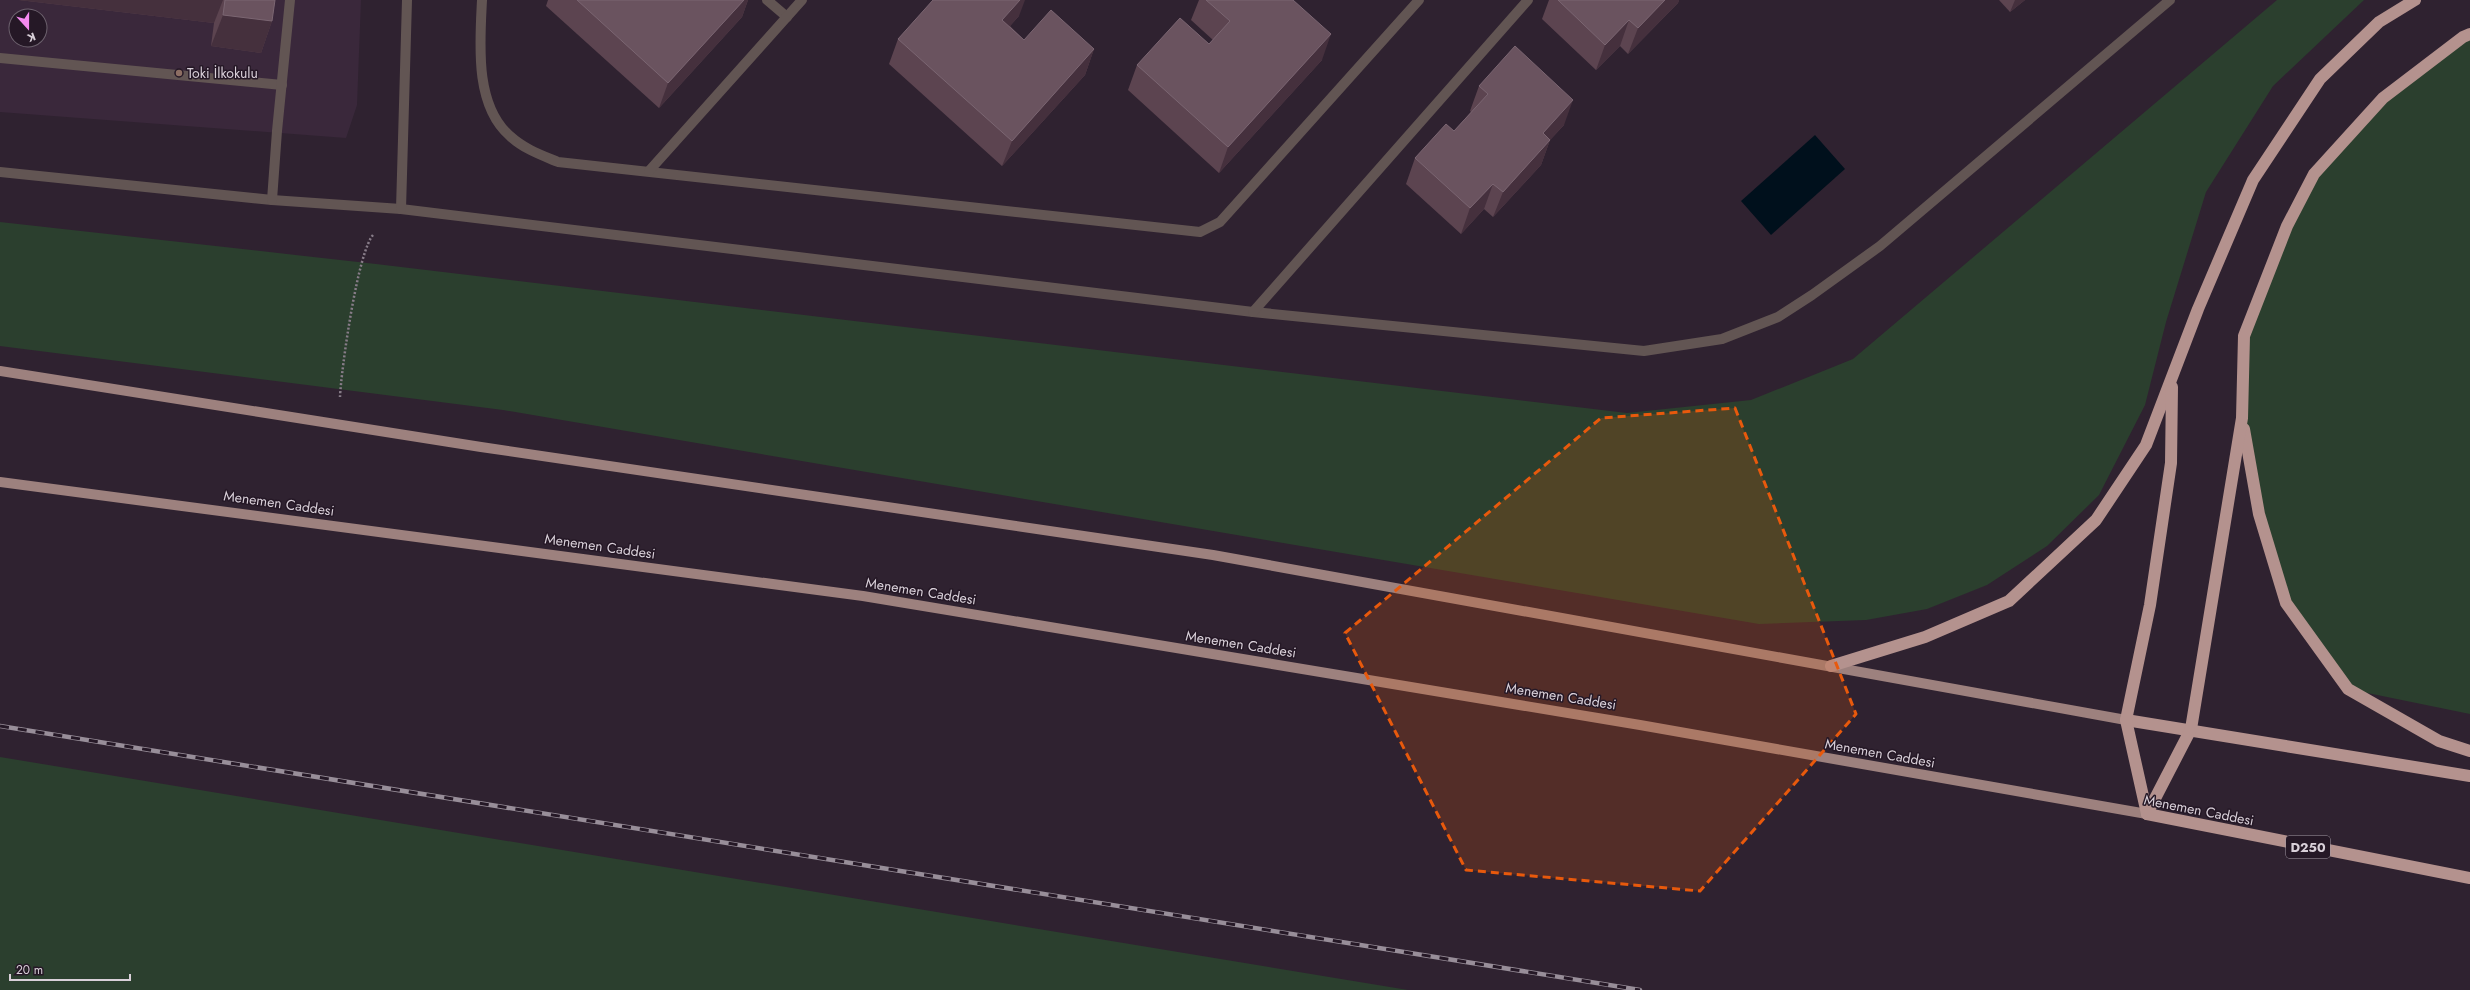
<svg xmlns="http://www.w3.org/2000/svg" width="2470" height="990" font-family="Jost,sans-serif">
<rect width="100%" height="100%" fill="#2f2230"/>
<!-- built -->
<path fill="#3a283b" fill-rule="evenodd" d="M0 0H361L357 105 346 138 0 112ZM16 16H40V40H16Z"/>
<!-- green -->
<g fill="#2b3f2e">
<path d="M2277 0H2364L2273 86 2206 192 2166 322 2145 405 2099 495 2047 546 1987 585 1927 609 1866 620 1759 624 503 410 0 346V222L376 264 1627 413 1751 400 1853 359Z"/>
<path d="M2470 34V714L2348 689 2286 603 2242 418 2244 336 2314 174 2383 98Z"/>
<path d="M0 757 1408 990H0Z"/>
</g>
<!-- water -->
<path fill="#00101c" d="M1815 135 1845 169 1771 235 1741 201Z"/>
<g fill="none" stroke-linecap="round" stroke-linejoin="round">
<!-- path -->
<path stroke="#877c88" stroke-width="2.5" stroke-dasharray="2 2" stroke-linecap="butt" d="M340 397C341 371 358 248 374 234"/>
<!-- minor -->
<g stroke="#625553" stroke-width="10">
<path d="M482 0C480 42 474 105 510 136 524 149 541 155 558 162L1200 232 1220 222 1419 0"/>
<path d="M767 0 787 17"/>
<path d="M0 58 282 85"/>
<path d="M649 171 802 0"/>
<path d="M0 172 272 200 401 209 1253 312 1644 351 1722 339 1778 317 1812 295 1880 246 2170 0"/>
<path d="M272 200 277 131 290 0"/>
<path d="M401 209 407 0"/>
<path d="M1253 312 1528 0"/>
</g>
<!-- major -->
<g stroke="#9d817e" stroke-width="10">
<path d="M0 371 481 447 1213 555 2126 720"/>
<path d="M0 482 863 596 1640 725 2147 814"/>
</g>
<!-- highway -->
<g stroke="#b4928e" stroke-width="12">
<path d="M2244 429 2259 514 2286 603 2348 689 2439 741 2470 751"/>
<path d="M1831 666 1925 637 2009 601 2096 520 2146 445 2198 309 2253 180 2320 79 2379 22 2415 0"/>
<path d="M2126 720 2470 776"/>
<path d="M2147 814 2191 729 2242 418 2244 336 2287 226 2314 174 2383 98 2463 37 2470 34"/>
<path d="M2147 814 2126 720 2150 605 2171 463 2172 387"/>
<path d="M2147 814 2470 878"/>
</g>
<defs>
<path id="rail" d="M0 726 1640 990"/>
</defs>
<!-- rail casing -->
<use href="#rail" stroke="#988e99" stroke-width="4.5"/>
<!-- rail -->
<use href="#rail" stroke="#251826" stroke-width="3" stroke-dasharray="9" stroke-linecap="butt"/>
</g>
<!-- wall -->
<g fill="#5c4450">
<path d="M19 0H275L272 21 261 53 211 46 214 23Z"/>
<path d="M548 0H748L742 17 659 108 546 6Z"/>
<path d="M1199 0H1293L1322 60 1219 173 1128 90 1137 65 1209 44 1213 40 1191 20Z"/>
<path d="M1549 0H1679L1678 3 1628 54 1620 46 1596 70 1542 19Z"/>
<path d="M1999 0H2025L2010 12Z"/>
<path d="M1019 16 1010 26 1024 40 1094 49 1085 75 1002 166 889 64 898 39Z"/>
<path d="M1479 86 1564 125 1550 140 1541 165 1493 217 1484 209 1461 234 1406 184 1415 158 1454 131 1471 112 1470 111Z"/>
</g>
<!-- shaded-wall -->
<g fill="#45303d">
<path d="M19 0H223L214 23Z"/>
<path d="M744 0H748L742 17 659 108 668 83Z"/>
<path d="M1020 0H1025L1019 16 993 45 1002 20Z"/>
<path d="M1665 0H1679L1678 3 1628 54 1638 28Z"/>
<path d="M2015 0H2025L2010 12Z"/>
<path d="M223 15 272 21 261 53 211 46Z"/>
<path d="M1629 20 1620 46 1596 70 1605 45Z"/>
<path d="M1331 34 1322 60 1219 173 1228 147Z"/>
<path d="M1094 49 1085 75 1002 166 1012 141Z"/>
<path d="M1573 100 1564 125 1533 158 1543 133Z"/>
<path d="M1550 140 1541 165 1493 217 1503 192Z"/>
<path d="M1493 184 1484 209 1461 234 1470 208Z"/>
</g>
<!-- building -->
<g fill="#6a535f" stroke="#7b6672">
<path d="M225 0H275L272 21 223 15Z"/>
<path d="M577 0H744L668 83Z"/>
<path d="M933 0H1020L1002 20 1024 40 1051 10 1094 49 1012 141 898 39Z"/>
<path d="M1206 0H1293L1331 34 1228 147 1137 65 1180 18 1209 44 1230 21Z"/>
<path d="M1558 0H1665L1638 28 1629 20 1605 45Z"/>
<path d="M1515 46 1573 100 1543 133 1550 140 1503 192 1493 184 1470 208 1415 158 1446 124 1454 131 1488 94 1479 86Z"/>
</g>
<!-- marked area -->
<path fill="#e8590c" fill-opacity="0.2" stroke="#e8590c" stroke-width="3" stroke-dasharray="8 5" stroke-linejoin="round" d="M1735 408 1856 714 1700 891 1466 870 1345 633 1601 418Z"/>
<!-- markers -->
<circle fill="#8d6e63" stroke="#251826" stroke-width="1.5" cx="179" cy="73" r="4"/>
<g text-anchor="middle" dominant-baseline="central" stroke-width="3" stroke-linejoin="round" paint-order="stroke">
<!-- shield labels -->
<rect fill="#251826" stroke="#a399a3" stroke-width="1" x="2286" y="836" width="44" height="22" rx="3"/>
<g font-size="13" font-weight="bold" fill="#d9d0d9">
<text x="2308" y="847">D250</text>
</g>
<!-- poi labels -->
<g font-size="14" fill="#d9d0d9" stroke="#251826" text-anchor="start">
<text x="187" y="73">Toki İlkokulu</text>
</g>
<!-- street labels -->
<g font-size="14" fill="#d9d0d9" stroke="#251826">
<text transform="translate(279 503) rotate(8)">Menemen Caddesi</text>
<text transform="translate(600 546) rotate(8)">Menemen Caddesi</text>
<text transform="translate(921 591) rotate(9)">Menemen Caddesi</text>
<text transform="translate(1241 644) rotate(9)">Menemen Caddesi</text>
<text transform="translate(1561 696) rotate(9)">Menemen Caddesi</text>
<text transform="translate(1880 753) rotate(10)">Menemen Caddesi</text>
<text transform="translate(2199 810) rotate(11)">Menemen Caddesi</text>
</g>
</g>
<!-- north arrow -->
<g transform="translate(28 28) rotate(159)"><circle r="19" fill="#251826" stroke="#6d626e"/>
<path d="M0-3L7 15L0 10L-7 15Z" fill="#f589ef"/>
<text y="-6" font-size="11" font-weight="bold" text-anchor="middle" fill="#d9d0d9">K</text>
</g>
<!-- scale -->
<path d="M10 974v6h120v-6" fill="none" stroke="#d9d0d9" stroke-width="2"/>
<text x="16" y="974" font-size="12" fill="#d9d0d9" stroke="#251826" stroke-width="3" paint-order="stroke">20 m</text>
</svg>
